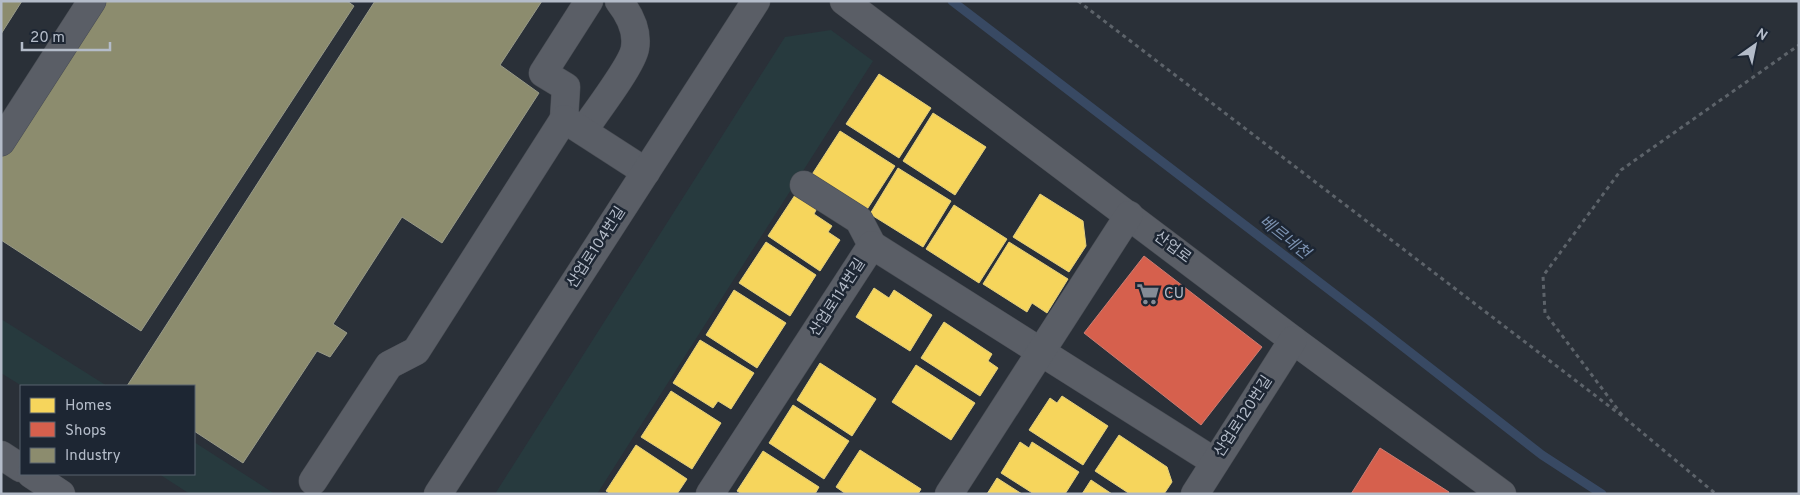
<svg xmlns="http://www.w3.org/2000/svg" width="1800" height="495" font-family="Overpass,'Noto Sans KR',sans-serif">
<rect width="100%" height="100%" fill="#2a3038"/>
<!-- green -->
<g fill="#273a3e">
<path d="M831 30 873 61 597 494H495L785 37Z"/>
<path d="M1 319 107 386H22L1 373Z"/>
<path d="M194 442 275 494H190L159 474H194Z"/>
</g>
<!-- homes -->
<g fill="#f6d55c" stroke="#e2ce7d">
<path d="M879 74 931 108 899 158 846 124Z"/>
<path d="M933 113 986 147 955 195 903 161Z"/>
<path d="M840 131 895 166 866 211 811 176Z"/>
<path d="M898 168 951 201 923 247 870 214Z"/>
<path d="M797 192 818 206 814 214 832 226 828 232 840 240 820 271 768 236Z"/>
<path d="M1040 194 1083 221 1086 246 1069 272 1013 237Z"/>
<path d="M954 205 1007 239 979 283 926 249Z"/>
<path d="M766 242 816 275 790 316 739 283Z"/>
<path d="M1009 242 1068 279 1047 313 1032 303 1027 312 983 284Z"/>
<path d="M874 288 889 298 894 290 932 315 910 351 856 317Z"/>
<path d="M734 290 786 323 757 368 706 335Z"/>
<path d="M944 322 992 354 988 361 998 368 980 396 921 358Z"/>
<path d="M700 340 754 373 731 409 718 401 713 408 673 383Z"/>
<path d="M820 363 876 399 852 436 797 400Z"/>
<path d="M916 365 975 403 951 440 892 402Z"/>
<path d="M671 391 721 423 692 469 641 437Z"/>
<path d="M1062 396 1108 426 1083 465 1029 430 1050 398 1057 403Z"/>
<path d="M793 405 849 441 824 479 769 443Z"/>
<path d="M1119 435 1167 467 1172 482 1164 494H1130L1095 471Z"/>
<path d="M1020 442 1029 448 1032 442 1079 472 1065 494H1034L1001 473Z"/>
<path d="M636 445 687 479 677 494H611L606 491Z"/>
<path d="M860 450 921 489 918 494H846L836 487Z"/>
<path d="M763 451 819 487 815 494H742L737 491Z"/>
<path d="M997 478 1022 494H987Z"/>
<path d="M1091 480 1112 494H1082Z"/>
</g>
<!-- shops -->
<g fill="#d6604d" stroke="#cc7c72">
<path d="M1144 256 1262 347 1201 425 1084 333Z"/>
<path d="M1380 448 1449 492 1448 494H1351Z"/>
</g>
<!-- industry -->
<g fill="#8c8c6e" stroke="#989a89">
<path d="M1 1H22L1 34Z"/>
<path d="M97 1H347L354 6 141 331 1 240V151Z"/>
<path d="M375 1H542L500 65 539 93 442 243 402 217 333 324 347 333 330 357 317 351 243 463 194 431V386H127Z"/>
</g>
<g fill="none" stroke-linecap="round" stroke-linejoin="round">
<!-- stream -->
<path stroke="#384963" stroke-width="9" d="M952 1 1370 321 1542 455 1602 494"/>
<defs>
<g id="minor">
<path d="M844 1 1293 340 1502 494"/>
<path d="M564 119 566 87 543 73 589 1"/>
<path d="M583 131C594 115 633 64 635 48 638 30 630 15 619 1"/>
<path d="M1 142 92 1"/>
<path d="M804 185 859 220 872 245"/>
<path d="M1 455 21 468"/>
<path d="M31 474 61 494"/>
<path d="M313 481 389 365 416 351 564 119 646 172"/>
<path d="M438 494 756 1"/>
<path d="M710 494 872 245 1215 462"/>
<path d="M949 494 1129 215"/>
<path d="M1195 494 1293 340"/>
</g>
</defs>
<!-- minor casing -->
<use href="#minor" stroke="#484c53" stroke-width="29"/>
<!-- path -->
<g stroke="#5d636a" stroke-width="3" stroke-dasharray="4 4" stroke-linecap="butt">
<path d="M1078 1 1626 419 1716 494"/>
<path d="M1622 415 1545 313 1543 276 1621 170 1799 45"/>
</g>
<!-- minor -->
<use href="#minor" stroke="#5a5e66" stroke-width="28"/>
</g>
<!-- icons -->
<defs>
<symbol id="supermarket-bare" viewBox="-9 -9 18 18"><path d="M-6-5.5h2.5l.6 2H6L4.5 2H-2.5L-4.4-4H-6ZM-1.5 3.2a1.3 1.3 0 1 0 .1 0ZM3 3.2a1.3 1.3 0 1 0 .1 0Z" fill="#848b96" stroke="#1d2633" stroke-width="2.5" paint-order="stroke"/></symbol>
</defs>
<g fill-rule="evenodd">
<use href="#supermarket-bare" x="1132" y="278" width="32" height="32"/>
</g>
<g text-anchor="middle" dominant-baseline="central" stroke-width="5" stroke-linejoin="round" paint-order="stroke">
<!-- street labels -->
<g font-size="15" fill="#b4bcc9" stroke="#1d2633">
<text transform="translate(597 248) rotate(-57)">산업로104번길</text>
<text transform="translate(1172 248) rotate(37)">산업로</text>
<text transform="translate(838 298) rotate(-57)">산업로114번길</text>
<text transform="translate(1244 417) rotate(-57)">산업로120번길</text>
</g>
<!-- poi labels -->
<g font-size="15" fill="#b4bcc9" stroke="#1d2633" text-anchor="start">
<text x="1164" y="294">CU</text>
</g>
<!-- water labels -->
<g font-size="16" font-style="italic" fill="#7c92b1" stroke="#1d2633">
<text transform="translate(1284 238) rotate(38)">베르네천</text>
</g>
</g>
<!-- border -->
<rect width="1800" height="495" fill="none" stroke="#b4bcc9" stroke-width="5"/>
<!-- legend -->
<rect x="20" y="385" width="175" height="90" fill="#1d2633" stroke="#59626f"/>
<rect x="30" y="398" width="25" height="15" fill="#f6d55c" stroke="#59626f"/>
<text x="65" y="410" font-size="15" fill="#b4bcc9">Homes</text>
<rect x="30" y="422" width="25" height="15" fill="#d6604d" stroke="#59626f"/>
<text x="65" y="435" font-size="15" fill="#b4bcc9">Shops</text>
<rect x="30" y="448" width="25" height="15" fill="#8c8c6e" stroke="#59626f"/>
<text x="65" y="460" font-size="15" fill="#b4bcc9">Industry</text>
<!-- north arrow -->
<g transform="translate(1755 45) rotate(33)" stroke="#1d2633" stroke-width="4" paint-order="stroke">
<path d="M0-4L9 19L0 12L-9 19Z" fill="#b4bcc9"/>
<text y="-8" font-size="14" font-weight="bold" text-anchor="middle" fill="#b4bcc9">N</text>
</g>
<!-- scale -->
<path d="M22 42v8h88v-8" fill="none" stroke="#b4bcc9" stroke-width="2.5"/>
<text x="30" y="42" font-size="15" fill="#b4bcc9" stroke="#1d2633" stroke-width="4" paint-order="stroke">20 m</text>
</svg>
